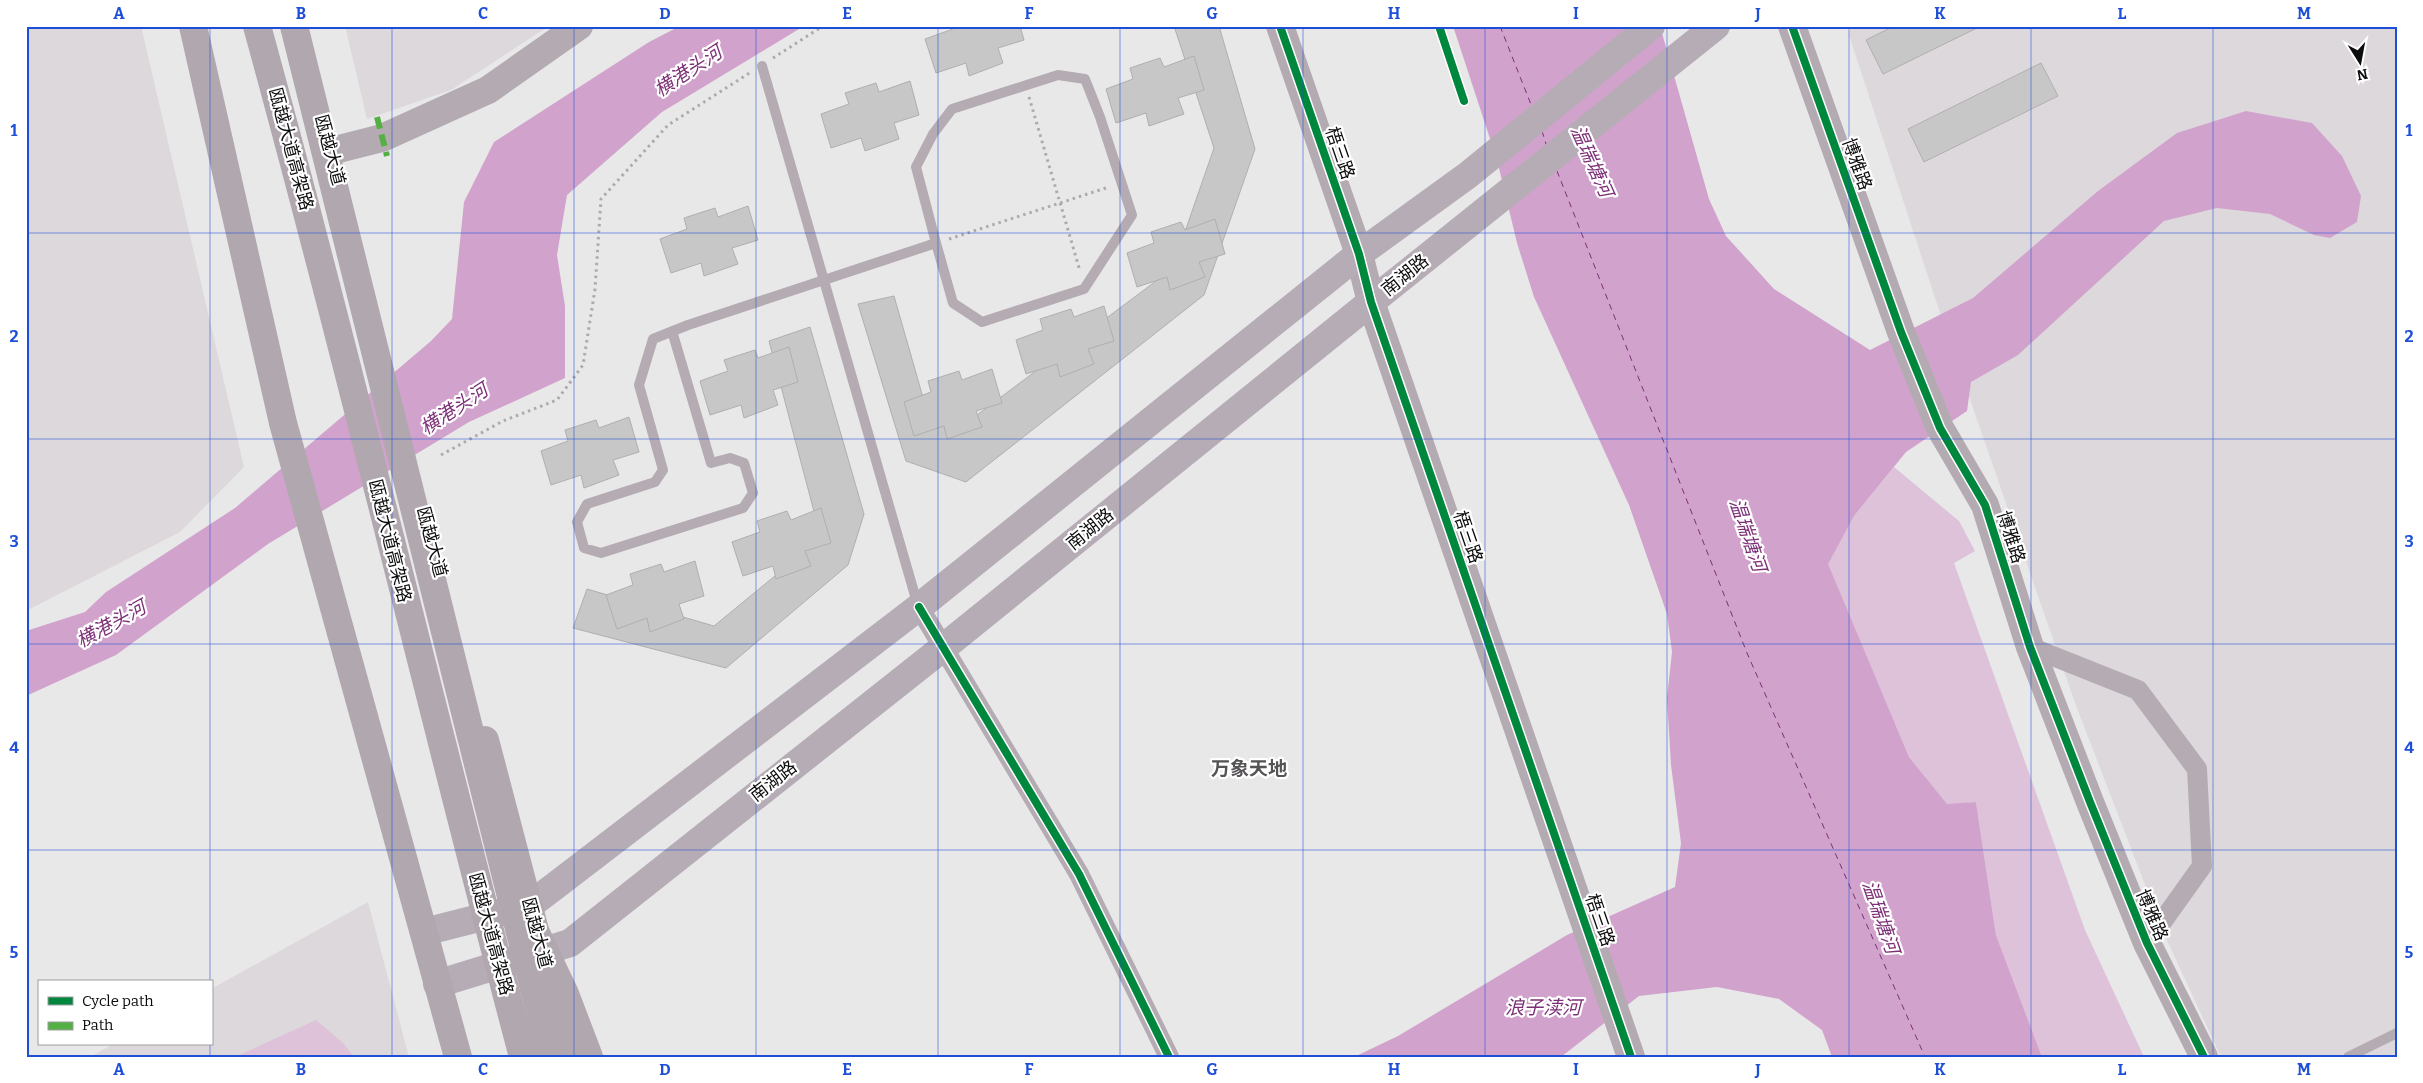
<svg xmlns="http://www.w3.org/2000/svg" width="2423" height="1083" font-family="Bitter,'Noto Sans SC',serif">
<rect width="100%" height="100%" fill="#e9e8e9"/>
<!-- built -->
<g fill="#ddd8dc">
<path d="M26 26H141L244 467 180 532 26 611Z"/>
<path d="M345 26H549L451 90 367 119Z"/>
<path d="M1851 26H2397V1057H2221L2164 934 2075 703 1935 298 1849 35Z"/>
<path d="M368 902 409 1057H90L113 1044H211V989Z"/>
</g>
<!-- green -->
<g fill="#ddc2da">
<path d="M1894 467 1959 521 1975 551 1954 563 2085 930 2144 1057H2042L1996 935 1976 802 1947 805 1909 757 1827 564 1854 516Z"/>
<path d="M316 1020 343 1043 354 1057H235Z"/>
</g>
<!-- water -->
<g fill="#d1a3cc">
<path d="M680 26H804L662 112 567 195 557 255 565 306V378L469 422 268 544 116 655 26 696V631L85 612 106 592 235 508 431 341 452 319 464 202 494 142 649 42Z"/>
<path d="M1453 26H1660L1709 199 1726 236 1774 289 1870 350 1973 298 2098 191 2177 133 2246 111 2312 123 2342 156 2361 196 2357 222 2330 238 2314 235 2270 214 2217 208 2164 221 2018 355 1971 382 1967 411 1906 452 1854 516 1828 564 1909 757 1947 804 1976 802 1996 935 2042 1057H1832L1822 1030 1779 999 1717 987 1639 996 1561 1057H1354L1398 1036 1567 935 1675 887 1681 843 1671 765 1667 698 1672 652 1667 614 1629 505 1534 297 1517 243 1497 160Z"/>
</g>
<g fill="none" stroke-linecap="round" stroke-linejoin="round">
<!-- ferry -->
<g stroke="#7c2f77" stroke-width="1" stroke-dasharray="6 5" stroke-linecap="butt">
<path d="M1500 26 1532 107"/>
<path d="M1542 131 1546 144"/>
<path d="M1557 171 1747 653 1925 1057"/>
</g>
</g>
<!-- building -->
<g fill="#c7c7c7" stroke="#b0afb0">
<path d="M952 26H1020L1024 40 998 48 1003 63 969 76 966 63 936 73 925 39 953 29Z"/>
<path d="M1174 26H1219L1255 149 1204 295 966 482 906 461 858 304 894 296 928 415 965 424 1172 269 1214 148Z"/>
<path d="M1894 26H1981L1883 74 1866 40Z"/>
<path d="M1194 56 1204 90 1178 98 1184 114 1149 126 1146 113 1116 123 1106 89 1133 79 1130 68 1160 58 1164 67Z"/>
<path d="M2041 63 2058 96 1924 162 1908 129Z"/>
<path d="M910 81 919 115 894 123 899 139 865 151 861 138 831 148 821 114 849 104 845 93 876 83 879 92Z"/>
<path d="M748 206 758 240 732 248 738 264 704 276 701 263 671 273 660 239 687 229 684 218 715 208 718 217Z"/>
<path d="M1215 219 1225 254 1199 262 1205 277 1170 290 1167 277 1137 287 1127 253 1154 243 1151 232 1181 222 1185 230Z"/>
<path d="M1104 306 1114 341 1088 349 1094 364 1060 377 1057 364 1026 374 1016 340 1043 330 1040 319 1071 309 1074 317Z"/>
<path d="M810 327 864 514 848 565 726 668 573 628 587 589 714 626 821 538 769 341Z"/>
<path d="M789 347 798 382 773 390 778 405 744 418 741 405 710 415 700 381 728 371 724 360 755 350 758 358Z"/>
<path d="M992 369 1002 403 976 411 982 427 947 439 944 426 914 436 904 402 931 392 928 381 959 371 962 380Z"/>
<path d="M629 417 639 452 613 460 619 475 584 488 581 475 551 485 541 451 568 441 565 430 596 420 599 428Z"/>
<path d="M821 508 831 543 805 551 811 566 776 579 773 566 743 576 732 542 760 532 757 521 787 511 791 520Z"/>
<path d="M695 561 704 596 679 604 684 619 650 632 647 618 617 629 606 595 633 585 630 574 661 564 664 572Z"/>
</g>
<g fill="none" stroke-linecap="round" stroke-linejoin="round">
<!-- path -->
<g stroke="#aea9ae" stroke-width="3" stroke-dasharray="2.5 4" stroke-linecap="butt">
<path d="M773 58 823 26"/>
<path d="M1029 97 1080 271"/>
<path d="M949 239 1109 187"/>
<path d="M441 455 503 421 557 400 583 365 595 289 601 199 668 125 751 72"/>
</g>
<!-- lane -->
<g stroke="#b4abb3" stroke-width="10">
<path d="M762 66 918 606"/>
<path d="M672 331 711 463 730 458 744 463 753 493 743 508 601 553 584 548 577 522 587 504 655 482 663 470 639 385 653 339 688 325 936 243 953 303 982 322 1084 289 1132 215 1100 117 1085 79 1058 75 952 109 933 134 916 167 936 243"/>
<path d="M2348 1057 2397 1033"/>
</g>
<!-- street -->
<g stroke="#b4abb3" stroke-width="20">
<path d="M919 607 1079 874 1169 1057"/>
<path d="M2030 647 2138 690 2197 769 2202 866 2147 943"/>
</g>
<!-- secondary -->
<g stroke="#b3aab2" stroke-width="28">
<path d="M1280 26 1359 254 1371 302 1631 1057"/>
<path d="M1792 26 1901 332 1940 428 1985 505 2030 647 2090 802 2147 943 2204 1057"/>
<path d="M331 151 382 138 488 90 579 26"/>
</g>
<!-- primary -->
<g stroke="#b6acb5" stroke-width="28">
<path d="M424 932 530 905 555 886 919 607 1359 254 1468 175 1651 26"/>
<path d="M437 984 570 943 944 647 1371 302 1716 26"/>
</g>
<!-- highway -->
<g stroke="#b1a7af" stroke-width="28">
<path d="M193 26 283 423 458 1057"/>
<path d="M485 740 537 938"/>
<path d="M556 1003 573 1057"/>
</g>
<!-- highway-bridge -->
<g stroke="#b1a7af" stroke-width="28">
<path d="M257 26C351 368 432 714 523 1057"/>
<path d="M294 26 551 1057"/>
<path d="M527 914 565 994 589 1057"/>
</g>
<!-- quiet -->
<path stroke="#54b044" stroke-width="6" stroke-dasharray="12 6" stroke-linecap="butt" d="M377 117 387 156"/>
<defs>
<g id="cycleway">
<path d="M1280 26 1359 254 1371 302 1631 1057"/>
<path d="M1439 26 1464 101"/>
<path d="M1792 26 1901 332 1940 428 1985 505 2030 647 2090 802 2147 943 2204 1057"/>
<path d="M919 607 1079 874 1169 1057"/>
</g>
</defs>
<!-- cycleway casing -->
<use href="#cycleway" stroke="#fff" stroke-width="11"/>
<!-- cycleway -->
<use href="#cycleway" stroke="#00873e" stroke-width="8"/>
</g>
<!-- grid -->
<path fill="none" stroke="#1d4ed8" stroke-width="1" stroke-opacity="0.55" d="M210 26V982M392 26V1057M574 26V1057M756 26V1057M938 26V1057M1120 26V1057M1303 26V1057M1485 26V1057M1667 26V1057M1849 26V1057M2031 26V1057M2213 26V1057M26 233H2397M26 439H2397M26 644H2397M26 850H2397M210 1044V1057"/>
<g text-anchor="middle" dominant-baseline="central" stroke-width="4.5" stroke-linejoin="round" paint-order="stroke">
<!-- street labels -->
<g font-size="18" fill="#0d0c0d" stroke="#fff">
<text transform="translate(291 149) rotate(75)">瓯越大道高架路</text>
<text transform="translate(330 150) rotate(75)">瓯越大道</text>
<text transform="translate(1340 153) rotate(71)">梧三路</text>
<text transform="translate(1857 164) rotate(70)">博雅路</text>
<text transform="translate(1405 275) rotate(-39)">南湖路</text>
<text transform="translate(1090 529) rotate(-39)">南湖路</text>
<text transform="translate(1468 537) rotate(71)">梧三路</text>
<text transform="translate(2011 537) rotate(72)">博雅路</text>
<text transform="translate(390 541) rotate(76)">瓯越大道高架路</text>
<text transform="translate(432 542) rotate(75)">瓯越大道</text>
<text transform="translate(773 781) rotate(-38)">南湖路</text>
<text transform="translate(2152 915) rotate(67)">博雅路</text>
<text transform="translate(1600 920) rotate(71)">梧三路</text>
<text transform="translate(537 933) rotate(75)">瓯越大道</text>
<text transform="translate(491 934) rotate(75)">瓯越大道高架路</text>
</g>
<!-- water labels -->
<g font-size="19" font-style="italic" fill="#7c2f77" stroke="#fff">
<text transform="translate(688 71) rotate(-33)">横港头河</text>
<text transform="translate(1592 161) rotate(66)">温瑞塘河</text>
<text transform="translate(454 409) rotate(-33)">横港头河</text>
<text transform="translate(1748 535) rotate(71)">温瑞塘河</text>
<text transform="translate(111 624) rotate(-29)">横港头河</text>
<text transform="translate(1881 917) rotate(71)">温瑞塘河</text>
<text x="1543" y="1007">浪子渎河</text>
</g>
<!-- neighbourhood labels -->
<g font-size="19" font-weight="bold" fill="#555355" stroke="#fff">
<text x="1249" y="768">万象天地</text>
</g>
</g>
<!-- border -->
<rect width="2423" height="1083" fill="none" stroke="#ffffff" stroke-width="55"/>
<!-- legend -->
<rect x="38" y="980" width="175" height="65" fill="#ffffff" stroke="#9e9e9e"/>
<rect x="48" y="997" width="25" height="8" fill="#00873e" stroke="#9e9e9e"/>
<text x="82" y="1006" font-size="15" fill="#0d0c0d">Cycle path</text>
<rect x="48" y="1022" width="25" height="8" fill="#54b044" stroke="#9e9e9e"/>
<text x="82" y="1030" font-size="15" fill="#0d0c0d">Path</text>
<!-- north arrow -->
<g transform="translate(2360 62) rotate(169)" stroke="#ffffff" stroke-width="4" paint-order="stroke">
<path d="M0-4L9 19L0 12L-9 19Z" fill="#0d0c0d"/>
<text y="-8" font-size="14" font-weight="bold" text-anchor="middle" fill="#0d0c0d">N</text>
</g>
<rect x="28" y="28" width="2368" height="1028" fill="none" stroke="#1d4ed8" stroke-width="2"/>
<g font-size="16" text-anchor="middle" font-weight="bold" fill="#1d4ed8">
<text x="119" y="19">A</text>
<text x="301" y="19">B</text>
<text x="483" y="19">C</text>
<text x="665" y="19">D</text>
<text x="847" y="19">E</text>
<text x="1029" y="19">F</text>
<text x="1212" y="19">G</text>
<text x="1394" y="19">H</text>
<text x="1576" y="19">I</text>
<text x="1758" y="19">J</text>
<text x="1940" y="19">K</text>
<text x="2122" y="19">L</text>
<text x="2304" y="19">M</text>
<text x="14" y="136">1</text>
<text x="2409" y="136">1</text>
<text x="14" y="342">2</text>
<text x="2409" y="342">2</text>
<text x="14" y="547">3</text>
<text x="2409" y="547">3</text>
<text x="14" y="753">4</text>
<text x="2409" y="753">4</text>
<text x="14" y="958">5</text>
<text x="2409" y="958">5</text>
<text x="119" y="1075">A</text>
<text x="301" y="1075">B</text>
<text x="483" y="1075">C</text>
<text x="665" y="1075">D</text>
<text x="847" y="1075">E</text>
<text x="1029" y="1075">F</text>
<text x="1212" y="1075">G</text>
<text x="1394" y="1075">H</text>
<text x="1576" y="1075">I</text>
<text x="1758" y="1075">J</text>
<text x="1940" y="1075">K</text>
<text x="2122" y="1075">L</text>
<text x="2304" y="1075">M</text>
</g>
</svg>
